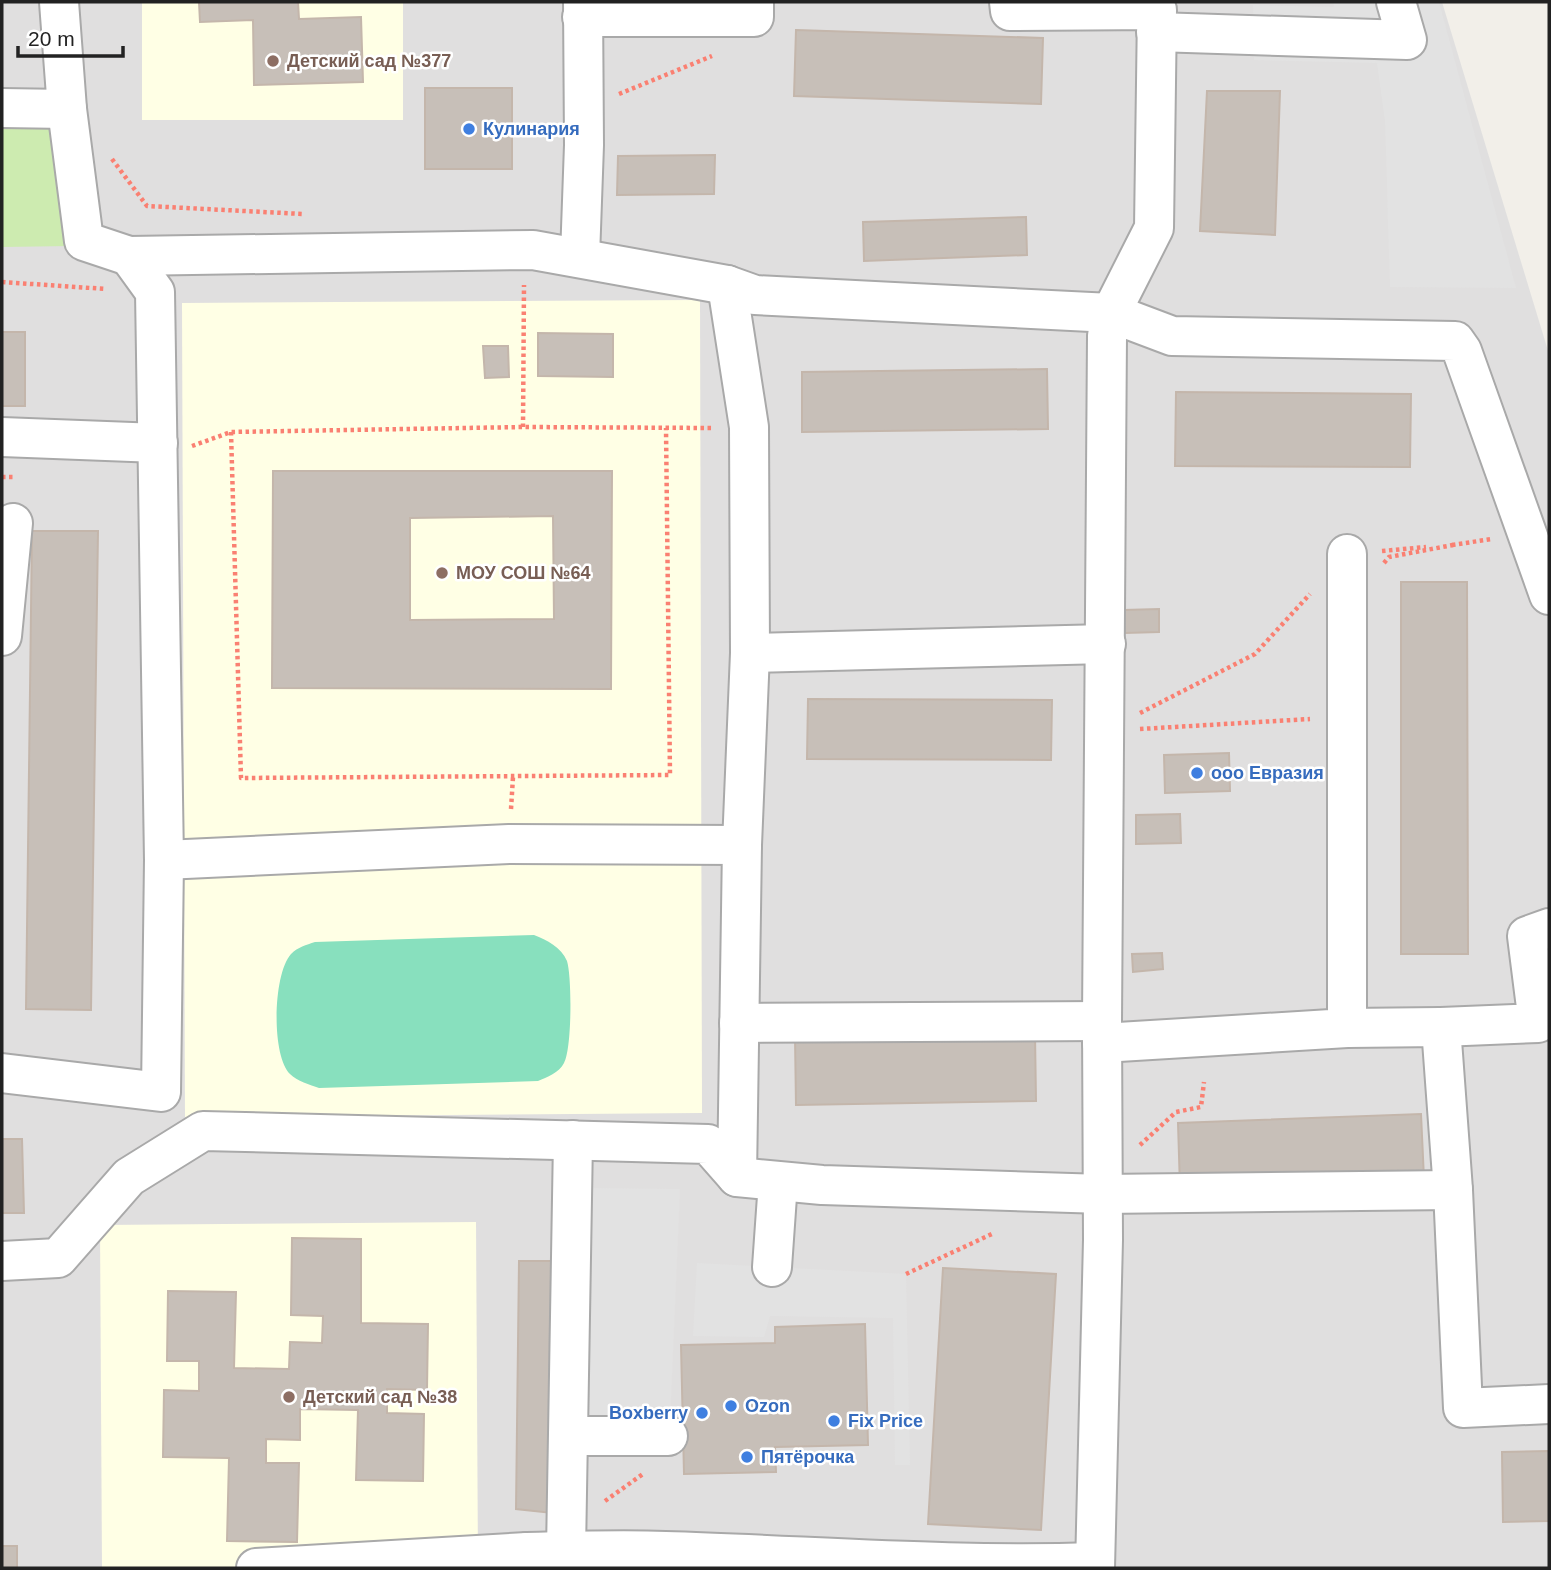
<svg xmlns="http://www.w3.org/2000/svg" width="1551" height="1570" font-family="Arial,sans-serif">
<rect width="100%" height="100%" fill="#f2efe9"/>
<!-- residential -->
<path fill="#e0dfdf" d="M2 2H1442L1549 354V1568H2Z"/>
<!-- education -->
<g fill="#ffffe5">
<rect x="142" y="2" width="261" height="118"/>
<path d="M700 300 702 1113 185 1117 182 303Z"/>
<path d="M476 1222 478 1568H102L100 1225Z"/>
</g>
<!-- grass -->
<path fill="#cdebb0" d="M2 119 62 120 72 246 2 247Z"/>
<!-- pitch -->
<path fill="#88e0be" d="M534 935C547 940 561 947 567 961 572 977 572 1049 564 1063 559 1073 547 1077 538 1081L319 1088C310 1085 297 1081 290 1074 271 1055 273 974 291 954 298 947 306 945 315 942Z"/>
<!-- parking -->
<g fill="#e2e2e2">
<path d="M1333 2H1439L1516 288 1390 287 1385 121 1377 63 1254 60 1253 5 1334 7Z"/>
<path d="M587 1188 680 1189 670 1421 583 1419Z"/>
<path d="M697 1263 906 1274 910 1465H895L893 1318 770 1316 764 1337 693 1336Z"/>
</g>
<!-- building -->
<g fill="#c7bfb8" stroke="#c4b6ab" stroke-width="2" fill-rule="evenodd">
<path d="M199 2H298L299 19 361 17 363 82 254 85 253 20 200 22Z"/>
<path d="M796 30 1043 38 1041 104 794 96Z"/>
<rect x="425" y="88" width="87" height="81"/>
<path d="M1207 91H1280L1275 235 1200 231Z"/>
<path d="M715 155 714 194 617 195 618 156Z"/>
<path d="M1026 217 1027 255 864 261 863 222Z"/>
<rect x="2" y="332" width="23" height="74"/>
<path d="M538 333 613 334V377L538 376Z"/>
<path d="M483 346H508L509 377 485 378Z"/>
<path d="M1047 369 1048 429 802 432V372Z"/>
<path d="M1176 392 1411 394 1410 467 1175 466Z"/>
<path d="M273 471H612L611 689 272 688ZM553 516 554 619 410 620V518Z"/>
<path d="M32 531H98L91 1010 26 1009Z"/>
<path d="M1401 582H1467L1468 954H1401Z"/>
<path d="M1159 609V632L1125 633 1124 610Z"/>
<path d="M808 699 1052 700 1051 760 807 759Z"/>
<path d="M1229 753 1230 791 1165 793 1164 755Z"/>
<path d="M1180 814 1181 843 1136 844V815Z"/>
<path d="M1162 953 1163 969 1133 972 1132 954Z"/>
<path d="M1035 1034 1036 1101 796 1105 795 1037Z"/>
<path d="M1421 1114 1424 1179 1180 1188 1178 1123Z"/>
<path d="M2 1139H22L24 1213H2Z"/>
<path d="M292 1238 361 1239V1323L428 1324 427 1390 387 1389V1413L424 1414 423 1481 356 1480 358 1410 300 1409V1440L266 1439V1463H299L297 1542 227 1541 229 1458 163 1457 164 1390 199 1391V1361H167L168 1291 236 1292 234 1368 289 1369 290 1342 322 1343 323 1316 291 1315Z"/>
<path d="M519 1261H556L552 1513 516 1509Z"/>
<path d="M943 1268 1056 1274 1041 1530 928 1524Z"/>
<path d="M865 1324 868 1445 775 1447 776 1472 684 1474 681 1345 775 1343V1327Z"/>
<path d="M1549 1451V1521L1503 1522 1502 1452Z"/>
<rect x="2" y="1546" width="15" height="22"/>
</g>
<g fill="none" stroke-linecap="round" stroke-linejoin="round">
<defs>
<g id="minor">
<path d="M1009 2 1010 11 1157 10 1154 228 1111 313 1107 336 1102 1021 1103 1240 1095 1568"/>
<path d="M582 17H754V2"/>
<path d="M1156 32 1407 40 1396 2"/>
<path d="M2 108 67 109 59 2"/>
<path d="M67 109 84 241 129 256 533 250 727 285 755 295 1111 313 1172 336 1455 341 1462 351 1549 595"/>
<path d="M580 257 584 145 583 2"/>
<path d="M2 437 158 443"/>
<path d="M2 636 13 523"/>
<path d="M750 653 1106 644"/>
<path d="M164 860 509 844 742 845"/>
<path d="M739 1023 1102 1021"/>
<path d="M1441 1027 1538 1023 1527 936 1549 928"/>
<path d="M1347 1028 1441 1027 1453 1190 1463 1408 1549 1404"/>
<path d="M1102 1043 1347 1028V554"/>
<path d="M2 1073 161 1092 164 860 155 292 129 256"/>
<path d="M737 1177 822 1185 1103 1194 1453 1190"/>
<path d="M2 1261 58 1258 129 1177 203 1131 708 1144 737 1177 742 845 750 653 749 427 727 285"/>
<path d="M772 1267 778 1182"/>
<path d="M568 1436H668"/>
<path d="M566 1551 573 1140"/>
<path d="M256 1568 527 1552"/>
<path d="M527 1568V1552C573 1551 619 1549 665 1551 808 1555 951 1567 1094 1562"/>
</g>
</defs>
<!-- minor casing -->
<use href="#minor" stroke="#a9a9a9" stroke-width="42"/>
<!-- path -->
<g stroke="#fa8072" stroke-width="4.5" stroke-dasharray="3.5 3.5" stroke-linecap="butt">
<path d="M619 94 712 56"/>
<path d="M112 159 147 206 303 214"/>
<path d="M2 282 106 289"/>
<path d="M523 427 524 285"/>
<path d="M231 432 241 778 670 775 666 428"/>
<path d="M192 446 231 432 523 427 713 428"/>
<path d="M2 477H16"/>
<path d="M1452 545 1492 539"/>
<path d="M1382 551 1426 547"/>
<path d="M1384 563 1389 557 1453 545"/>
<path d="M1140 713 1255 654 1310 594"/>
<path d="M1140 729 1310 719"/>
<path d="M511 809 513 777"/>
<path d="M1140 1145 1176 1112 1201 1107 1204 1082"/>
<path d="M906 1274 994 1233"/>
<path d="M605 1501 643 1474"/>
</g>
<!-- minor -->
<use href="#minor" stroke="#fff" stroke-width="38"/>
</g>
<!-- markers -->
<g fill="#8d6e63" stroke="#fff" stroke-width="2.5">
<circle cx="273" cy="61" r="7"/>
<circle cx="442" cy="573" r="7"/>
<circle cx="289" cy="1397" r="7"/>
</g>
<g fill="#3f7fe0" stroke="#fff" stroke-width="2.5">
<circle cx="469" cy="129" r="7"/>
<circle cx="1197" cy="773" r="7"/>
<circle cx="731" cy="1406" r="7"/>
<circle cx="702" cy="1413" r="7"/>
<circle cx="834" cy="1421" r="7"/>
<circle cx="747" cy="1457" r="7"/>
</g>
<g text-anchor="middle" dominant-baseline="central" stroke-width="5" stroke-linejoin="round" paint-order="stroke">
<!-- education labels -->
<g font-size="18" font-weight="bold" fill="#785e54" stroke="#fff" text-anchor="start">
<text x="287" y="61">Детский сад №377</text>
<text x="456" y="573">МОУ СОШ №64</text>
<text x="303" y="1397">Детский сад №38</text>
</g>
<!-- shop labels -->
<g font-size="18" font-weight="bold" fill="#366cbe" stroke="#fff" text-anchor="start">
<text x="483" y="129">Кулинария</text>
<text x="1211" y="773">ооо Евразия</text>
<text x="745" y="1406">Ozon</text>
<text x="688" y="1413" text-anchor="end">Boxberry</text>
<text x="848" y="1421">Fix Price</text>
<text x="761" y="1457">Пятёрочка</text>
</g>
</g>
<!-- border -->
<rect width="1551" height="1570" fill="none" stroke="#222222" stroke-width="7"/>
<!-- scale -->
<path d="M18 46v10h105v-10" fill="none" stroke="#222222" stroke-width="3.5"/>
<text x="28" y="46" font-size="21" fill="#222222" stroke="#ffffff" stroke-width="5" paint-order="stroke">20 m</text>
</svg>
